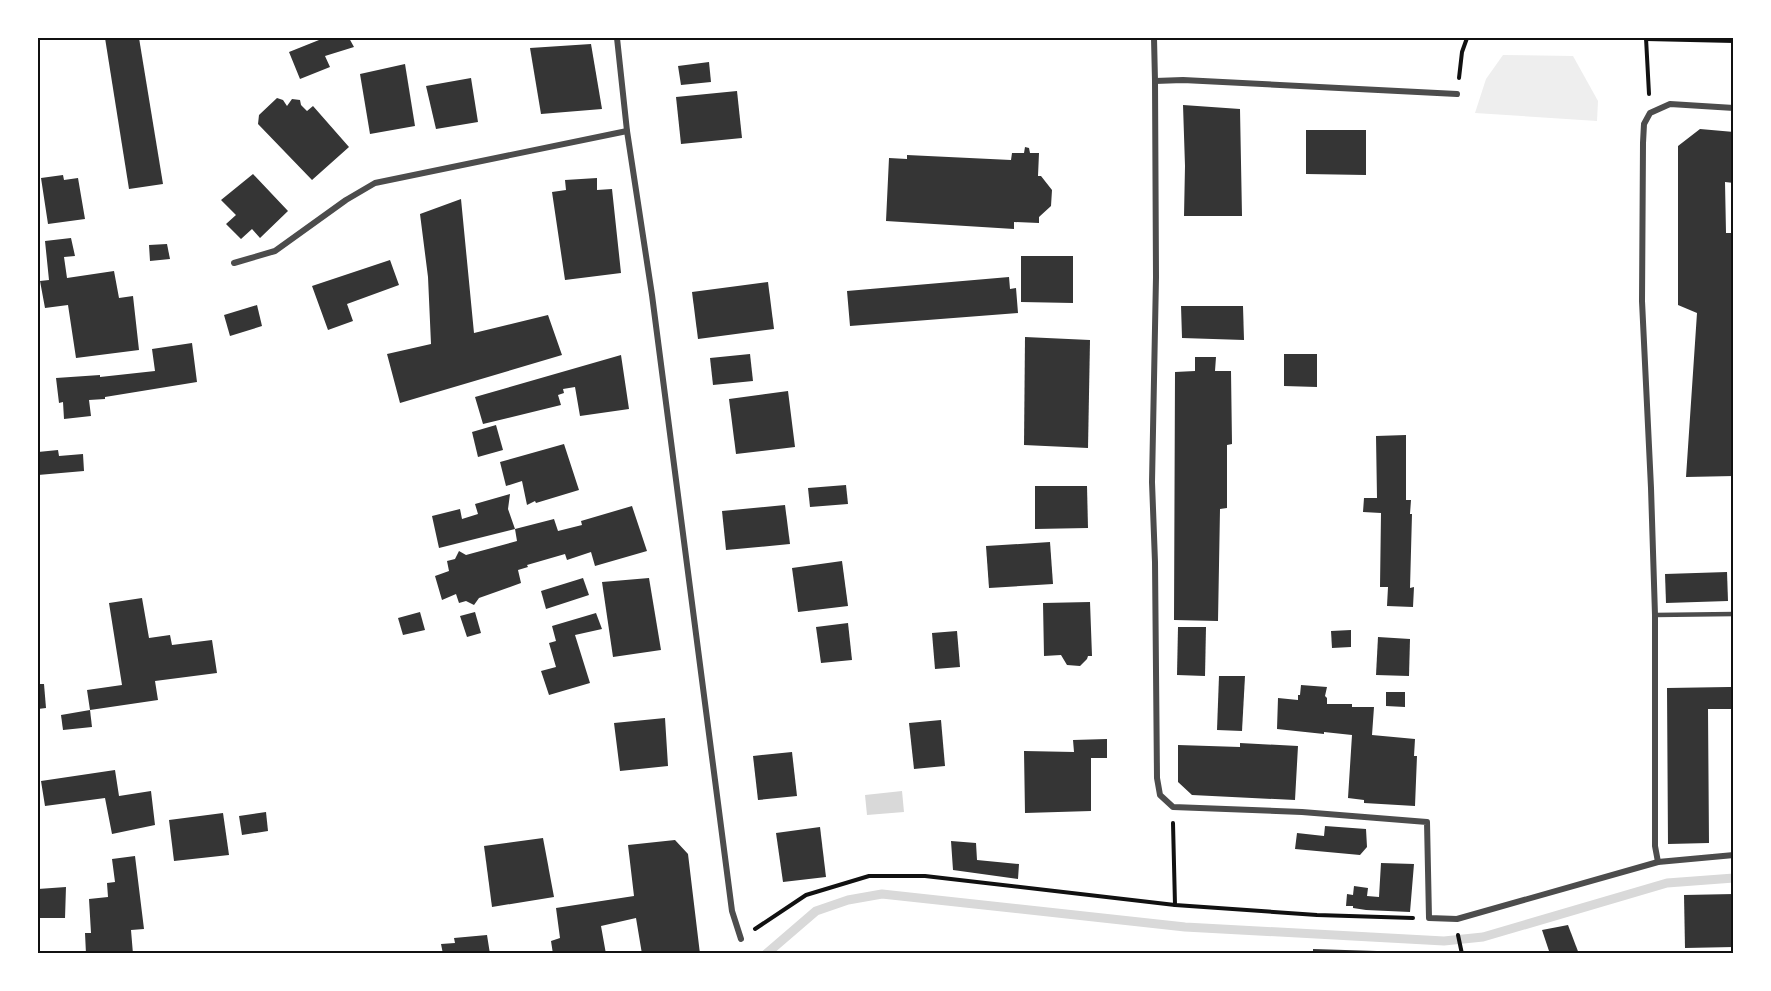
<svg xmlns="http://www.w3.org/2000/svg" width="1771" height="991" font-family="'Noto Sans',sans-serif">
<rect width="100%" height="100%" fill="#fff"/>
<!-- green -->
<path fill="#eee" d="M1503 55 1573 56 1598 101 1597 121 1475 113 1486 79Z"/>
<!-- water -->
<path fill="#d9d9d9" d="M902 791 904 812 867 815 865 795Z"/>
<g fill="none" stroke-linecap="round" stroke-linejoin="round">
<!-- stream -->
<path stroke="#d9d9d9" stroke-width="9" d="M766 954 816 911 848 900 882 894 1185 927 1444 941 1483 937 1667 883 1734 878"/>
</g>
<!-- building -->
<g fill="#353535">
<path d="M105 38H139L163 184 129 189Z"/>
<path d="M318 38H349L354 47 325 56 330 67 300 79 289 52 319 40Z"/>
<path d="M591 44 602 109 541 114 530 48Z"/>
<path d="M709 62 711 82 681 85 678 66Z"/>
<path d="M405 64 415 126 370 134 360 74Z"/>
<path d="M471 78 478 122 436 129 426 86Z"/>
<path d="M737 91 742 138 681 144 676 97Z"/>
<path d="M277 98 283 100 287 106 292 99 300 100 301 105 307 111 313 106 349 147 312 180 258 124 259 115Z"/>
<path d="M1183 105 1240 109 1242 216H1184L1185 166Z"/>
<path d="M1700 129 1734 132V183L1725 182 1726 233H1734V476L1686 477 1697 313 1678 305V146Z"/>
<path d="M1306 130H1366V175L1306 174Z"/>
<path d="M1025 147 1029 148 1030 153H1039L1038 176H1041L1052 190 1051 206 1039 217V223L1014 222V229L886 221 889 158 907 159V155L1011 160 1012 153H1024Z"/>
<path d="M253 174 288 211 260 238 252 229 241 239 226 224 236 215 221 200Z"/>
<path d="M63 175 64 180 78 178 85 219 48 224 41 178Z"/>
<path d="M597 178V190L612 189 621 273 565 280 552 192 566 190 565 180Z"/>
<path d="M461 199 474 333 548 315 562 355 400 403 387 354 431 344 428 277 420 214Z"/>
<path d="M71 238 75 256 64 257 67 278 114 271 119 298 133 296 139 350 76 358 68 305 45 308 40 281 49 280 45 241Z"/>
<path d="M167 244 170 259 150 261 149 245Z"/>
<path d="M1021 256H1073V303L1021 302Z"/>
<path d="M390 260 399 285 347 304 353 321 328 330 312 286Z"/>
<path d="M1009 277 1010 289 1016 288 1018 313 850 326 847 291Z"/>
<path d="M768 282 774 329 698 339 692 292Z"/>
<path d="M257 305 262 326 230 336 224 315Z"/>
<path d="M1181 306H1243L1244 340 1182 338Z"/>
<path d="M1025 337 1090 340 1088 448 1024 445Z"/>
<path d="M192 343 197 382 105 397V399L89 400 91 416 64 419 63 402 59 403 56 378 100 375V377L155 371 152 349Z"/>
<path d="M750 354 753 381 713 385 710 358Z"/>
<path d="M1284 354H1317V387L1284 386Z"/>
<path d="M621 355 629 409 580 416 575 387 563 389 564 393 558 395 561 405 483 424 475 397Z"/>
<path d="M1195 357H1216L1215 371H1231L1232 444 1227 445V508L1220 509 1218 621 1174 620 1175 372 1195 371Z"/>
<path d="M788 391 795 447 736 454 729 399Z"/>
<path d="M496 425 503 450 478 457 472 432Z"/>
<path d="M1406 435V500H1411L1410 514H1412L1410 588 1414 587 1413 607 1387 606 1388 587H1380L1381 513 1363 512 1364 498H1377L1376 436Z"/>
<path d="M564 444 579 490 536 503 535 501 527 505 522 481 506 486 500 462Z"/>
<path d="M58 450 59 456 83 454 84 471 38 475V452Z"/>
<path d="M846 485 848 504 810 507 808 488Z"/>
<path d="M1035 486H1087L1088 528 1035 529Z"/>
<path d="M510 494 508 509 515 529 439 548 432 516 460 509 462 519 478 514 475 504Z"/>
<path d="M785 505 790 544 726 550 722 511Z"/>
<path d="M632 506 647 551 595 566 591 552 567 560 565 554 527 565 528 567 518 570 521 583 479 598 474 605 466 601 459 603 456 594 442 600 435 576 449 571 447 561 455 559 459 551 466 555 517 541 515 529 554 519 558 531 582 525 581 521Z"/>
<path d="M1050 542 1053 584 989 588 986 546Z"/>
<path d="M842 561 848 606 798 612 792 568Z"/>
<path d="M1727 572 1728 601 1666 603 1665 574Z"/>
<path d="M583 578 589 595 546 609 541 591Z"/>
<path d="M649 578 661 650 613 657 602 582Z"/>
<path d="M142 598 149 638 170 635 172 645 212 640 217 673 155 681 158 700 90 710 87 690 122 685 109 603Z"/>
<path d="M1090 602 1092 656H1088L1087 659 1080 666 1067 665 1061 655 1044 656 1043 603Z"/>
<path d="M420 612 425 630 403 635 398 618Z"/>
<path d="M475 612 481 633 467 637 460 616Z"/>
<path d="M596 613 602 629 575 635 590 683 549 695 541 671 556 667 549 643 556 641 552 626Z"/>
<path d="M848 623 852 660 821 663 816 627Z"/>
<path d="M1178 627H1206L1205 676 1177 675Z"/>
<path d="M1351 630V647L1332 648 1331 631Z"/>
<path d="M957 631 960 667 935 669 932 633Z"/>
<path d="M1378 637 1410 639 1409 676 1376 675Z"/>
<path d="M1219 676H1245L1242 731 1217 730Z"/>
<path d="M38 684H44L46 708 38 709Z"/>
<path d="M1301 685 1327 687 1325 696 1327 698V704H1352V707H1374L1372 735 1415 739 1414 756H1417L1415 806 1364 803V800L1348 798 1352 735 1324 732V734L1277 729 1278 698 1298 700V695H1300Z"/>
<path d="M1729 687H1734V709H1708L1709 843 1668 844 1667 688Z"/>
<path d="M1386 692H1405V707L1386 706Z"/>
<path d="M90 710 92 727 63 730 61 715Z"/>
<path d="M665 718 668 766 620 771 614 723Z"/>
<path d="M941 720 945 766 914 769 909 723Z"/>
<path d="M1107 739V758H1091V811L1025 813 1024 751 1074 752 1073 740Z"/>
<path d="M1240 743 1298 746 1295 800 1192 795 1178 782V745L1240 747Z"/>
<path d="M792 752 797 796 758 800 753 756Z"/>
<path d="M115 770 119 796 151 791 155 825 112 834 105 798 45 806 41 781Z"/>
<path d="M266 812 268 831 242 835 239 816Z"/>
<path d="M223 813 229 855 174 861 169 820Z"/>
<path d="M1325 826 1366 829 1367 847 1360 855 1295 849 1297 833 1324 836Z"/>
<path d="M820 827 826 877 783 882 776 833Z"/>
<path d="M543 838 554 897 492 907 484 846Z"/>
<path d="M675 840 688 854 700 954H642L636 918 601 926 606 954H553L551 941 560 938 556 908 634 896 628 845Z"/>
<path d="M951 841 976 843 977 860 1019 864 1018 879 953 870Z"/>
<path d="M135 856 144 929 131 930 133 954H86L85 933H91L89 899 108 897 107 883 115 882 112 859Z"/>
<path d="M1381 863 1414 864 1410 912 1366 910 1353 908V906H1346L1347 894 1353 895 1354 886 1368 888 1367 896 1379 897Z"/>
<path d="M66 887 65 918H38V889Z"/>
<path d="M1734 894V947L1685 948 1684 895Z"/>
<path d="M1568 925 1579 954H1550L1542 930Z"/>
<path d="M487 935 490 954H443L441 944 455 943 454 938Z"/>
<path d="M1313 949 1377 951V954H1313Z"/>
</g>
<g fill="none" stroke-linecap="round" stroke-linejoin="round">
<!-- path -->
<g stroke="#111" stroke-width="4">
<path d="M1646 38 1649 94"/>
<path d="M1646 39 1734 41"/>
<path d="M1459 78 1462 52 1467 38"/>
<path d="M1173 823 1175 905"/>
<path d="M755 929 806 895 869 876H925L1175 905 1317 915 1413 918"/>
<path d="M1458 935 1462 954"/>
</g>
<!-- service -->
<path stroke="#4c4c4c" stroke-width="4.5" d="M1655 615 1734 614"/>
<!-- minor -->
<g stroke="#4c4c4c" stroke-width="6">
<path d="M617 38 627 131 652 295 732 911 741 939"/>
<path d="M1154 38 1155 81 1156 277 1152 482 1155 562 1157 778 1160 795 1173 807 1302 812 1427 822 1429 918 1457 919 1658 862 1734 855"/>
<path d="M1155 81 1183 80 1457 94"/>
<path d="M234 263 275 251 346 200 375 183 627 131"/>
<path d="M1658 862 1655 846V615L1651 488 1642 301 1643 143 1644 124 1650 113 1670 104 1734 108"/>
</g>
</g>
<!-- border -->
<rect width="1771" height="991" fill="none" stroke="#ffffff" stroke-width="78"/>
<rect x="39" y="39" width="1693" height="913" fill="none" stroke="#111" stroke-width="2"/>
</svg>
